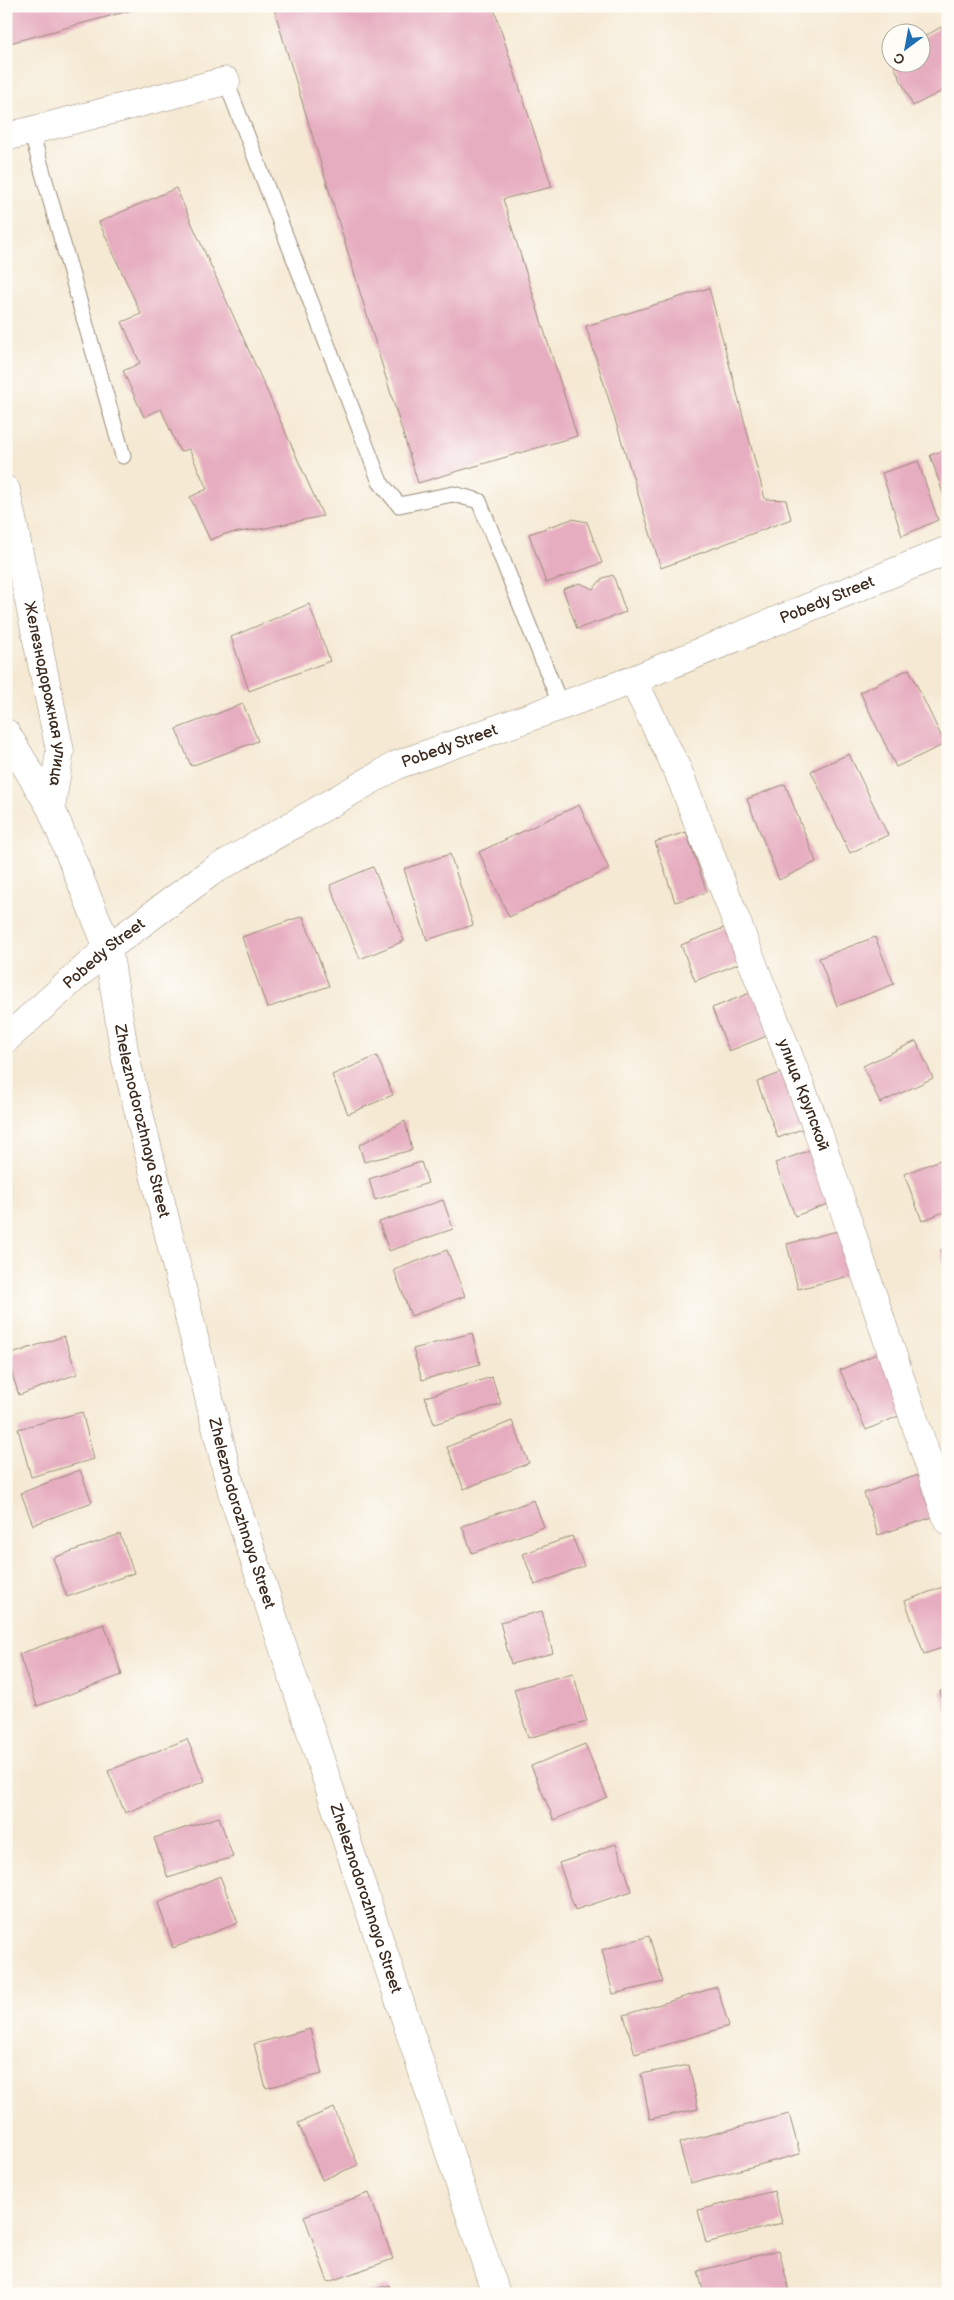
<svg xmlns="http://www.w3.org/2000/svg" width="954" height="2300" font-family="'Balsamiq Sans',sans-serif">
<rect width="100%" height="100%" fill="#fdfcf7"/>
<filter id="ink" filterUnits="userSpaceOnUse"><feTurbulence type="fractalNoise" baseFrequency=".02" numOctaves="2"/><feDisplacementMap in="SourceGraphic" scale="10" xChannelSelector="R" yChannelSelector="G"/><feConvolveMatrix kernelMatrix="1 2 1 2 8 2 1 2 1" color-interpolation-filters="sRGB"/></filter>
<filter id="wash" filterUnits="userSpaceOnUse"><feTurbulence type="fractalNoise" baseFrequency=".0096" numOctaves="4" result="noise"/><feDisplacementMap in="SourceGraphic" scale="20" xChannelSelector="R" yChannelSelector="G"/><feGaussianBlur stdDeviation="1.12" result="paint"/><feColorMatrix in="noise" values="0 0 0 0 0 0 0 0 0 0 0 0 0 0 0 0 0 1.4 0 .05"/><feComposite in="paint" operator="in"/></filter>
<g filter="url(#wash)">
<rect width="100%" height="100%" fill="#f5e9d3"/>
<g id="blocks">
<!-- building -->
<g fill="#e6acbf">
<path d="M6 6H143V7L6 44Z"/>
<path d="M273 6H493L552 187 503 199 577 436 418 483Z"/>
<path d="M838 6H854L841 12Z"/>
<path d="M941 27 946 37 948 36V88L913 106 894 66 901 62H922V38Z"/>
<path d="M176 188 323 516 266 528 225 534 210 540 190 497 207 489 189 449 180 452 161 409 144 417 123 371 140 363 122 322 141 314 99 222Z"/>
<path d="M709 288 765 499 786 500 791 519 661 568 586 326Z"/>
<path d="M948 449V505H947L930 455Z"/>
<path d="M918 461 938 520 902 536 882 473Z"/>
<path d="M572 519 587 522 602 563 546 583 529 534Z"/>
<path d="M613 575 626 612 577 629 563 589 580 583 593 589 603 578Z"/>
<path d="M309 604 330 661 249 691 231 637Z"/>
<path d="M909 669 945 744 896 767 860 692Z"/>
<path d="M243 704 258 741 191 766 176 729Z"/>
<path d="M849 754 888 835 850 853 811 771Z"/>
<path d="M785 784 816 862 779 880 747 799Z"/>
<path d="M579 805 609 869 509 917 479 852Z"/>
<path d="M686 832 707 892 675 902 655 842Z"/>
<path d="M450 854 473 925 427 940 404 869Z"/>
<path d="M373 867 404 941 360 959 330 885Z"/>
<path d="M303 916 329 986 267 1008 242 937Z"/>
<path d="M734 924 748 960 695 981 681 945Z"/>
<path d="M875 937 894 984 837 1006 819 958Z"/>
<path d="M765 987 782 1030 729 1051 712 1008Z"/>
<path d="M916 1041 933 1078 880 1103 863 1066Z"/>
<path d="M377 1056 393 1095 348 1114 332 1075Z"/>
<path d="M788 1070 810 1126 778 1138 757 1082Z"/>
<path d="M405 1121 412 1150 364 1162 359 1145Z"/>
<path d="M810 1150 831 1203 795 1216 775 1163Z"/>
<path d="M948 1157V1210L922 1221 904 1174Z"/>
<path d="M421 1162 428 1183 375 1200 369 1179Z"/>
<path d="M443 1200 453 1229 389 1251 379 1222Z"/>
<path d="M849 1228 861 1273 798 1289 787 1244Z"/>
<path d="M948 1248V1279H947L941 1250Z"/>
<path d="M447 1250 465 1296 411 1316 394 1270Z"/>
<path d="M472 1333 480 1364 422 1380 413 1349Z"/>
<path d="M64 1336 77 1374 19 1395 6 1356Z"/>
<path d="M883 1351 910 1411 866 1430 840 1370Z"/>
<path d="M492 1377 501 1404 434 1424 425 1397Z"/>
<path d="M82 1412 94 1459 31 1477 18 1429Z"/>
<path d="M512 1421 529 1463 464 1489 447 1447Z"/>
<path d="M80 1470 92 1502 33 1525 21 1493Z"/>
<path d="M928 1472 942 1514 878 1535 864 1493Z"/>
<path d="M534 1500 544 1527 472 1553 462 1526Z"/>
<path d="M120 1534 134 1573 67 1597 53 1558Z"/>
<path d="M572 1536 584 1566 535 1585 523 1554Z"/>
<path d="M948 1585V1646L924 1654 905 1601Z"/>
<path d="M542 1611 553 1653 511 1664 500 1622Z"/>
<path d="M104 1624 122 1675 37 1706 19 1654Z"/>
<path d="M573 1673 587 1722 528 1738 514 1689Z"/>
<path d="M948 1689V1715H947L940 1691Z"/>
<path d="M187 1739 205 1781 125 1813 108 1771Z"/>
<path d="M585 1744 607 1797 554 1820 531 1766Z"/>
<path d="M219 1817 233 1857 168 1878 154 1838Z"/>
<path d="M616 1844 632 1891 575 1910 559 1863Z"/>
<path d="M220 1876 238 1923 173 1948 158 1903Z"/>
<path d="M649 1936 663 1982 613 1994 602 1950Z"/>
<path d="M717 1987 729 2026 635 2054 624 2015Z"/>
<path d="M310 2029 322 2074 266 2088 254 2044Z"/>
<path d="M689 2065 698 2109 650 2119 641 2074Z"/>
<path d="M334 2108 358 2165 322 2180 298 2123Z"/>
<path d="M789 2114 800 2154 690 2183 679 2143Z"/>
<path d="M774 2191 782 2223 706 2243 698 2210Z"/>
<path d="M369 2193 393 2259 328 2282 304 2216Z"/>
<path d="M779 2250 789 2290 776 2294H704L698 2271Z"/>
<path d="M389 2285 392 2294H365L364 2293Z"/>
</g>
</g>
</g>
<g filter="url(#ink)">
<use href="#blocks" fill-opacity="0" stroke="#988a78" stroke-width="1"/>
<g fill="none" stroke-linecap="round" stroke-linejoin="round">
<defs>
<g id="service">
<path d="M226 81 380 482 399 505 453 494 479 501 561 706"/>
<path d="M31 131 123 456"/>
</g>
<g id="minor">
<path d="M6 137 226 81"/>
<path id="s1" d="M6 490 60 751 51 808"/>
<path id="s2" d="M633 680 678 771 816 1126 948 1521"/>
<path id="s3" d="M6 733 51 808 108 948 125 1056 232 1492 496 2294"/>
</g>
<g id="tertiary">
<path id="s4" d="M6 1039 108 948 211 872 397 765 633 680 948 550"/>
</g>
</defs>
<!-- service casing -->
<use href="#service" stroke="#988a78" stroke-width="17"/>
<!-- minor casing -->
<use href="#minor" stroke="#988a78" stroke-width="29"/>
<!-- tertiary casing -->
<use href="#tertiary" stroke="#988a78" stroke-width="29"/>
<!-- service -->
<use href="#service" stroke="#fff" stroke-width="15"/>
<!-- minor -->
<use href="#minor" stroke="#fff" stroke-width="28"/>
<!-- tertiary -->
<use href="#tertiary" stroke="#fff" stroke-width="28"/>
</g>
</g>
<g text-anchor="middle" dominant-baseline="central" stroke-width="4" stroke-linejoin="round" paint-order="stroke">
<!-- street labels -->
<g font-size="16" fill="#3b2a1e" stroke="#fdfcf7">
<text stroke="none"><textPath href="#s4" startOffset="940">Pobedy Street</textPath></text>
<text stroke="none"><textPath href="#s1" startOffset="208">Железнодорожная улица</textPath></text>
<text stroke="none"><textPath href="#s4" startOffset="535">Pobedy Street</textPath></text>
<text stroke="none"><textPath href="#s4" startOffset="130">Pobedy Street</textPath></text>
<text stroke="none"><textPath href="#s2" startOffset="449">улица Крупской</textPath></text>
<text stroke="none"><textPath href="#s3" startOffset="415">Zheleznodorozhnaya Street</textPath></text>
<text stroke="none"><textPath href="#s3" startOffset="820">Zheleznodorozhnaya Street</textPath></text>
<text stroke="none"><textPath href="#s3" startOffset="1225">Zheleznodorozhnaya Street</textPath></text>
</g>
</g>
<!-- margin -->
<rect width="954" height="2300" fill="none" stroke="#fdfcf7" stroke-width="25"/>
<!-- north arrow -->
<g transform="translate(906 48) rotate(212)"><circle r="24" fill="#fdfcf7" stroke="#afa8a0"/>
<path d="M0-4L9 19L0 12L-9 19Z" fill="#1f6fb2"/>
<text y="-8" font-size="14" font-weight="bold" text-anchor="middle" fill="#3b2a1e">С</text>
</g>
</svg>
